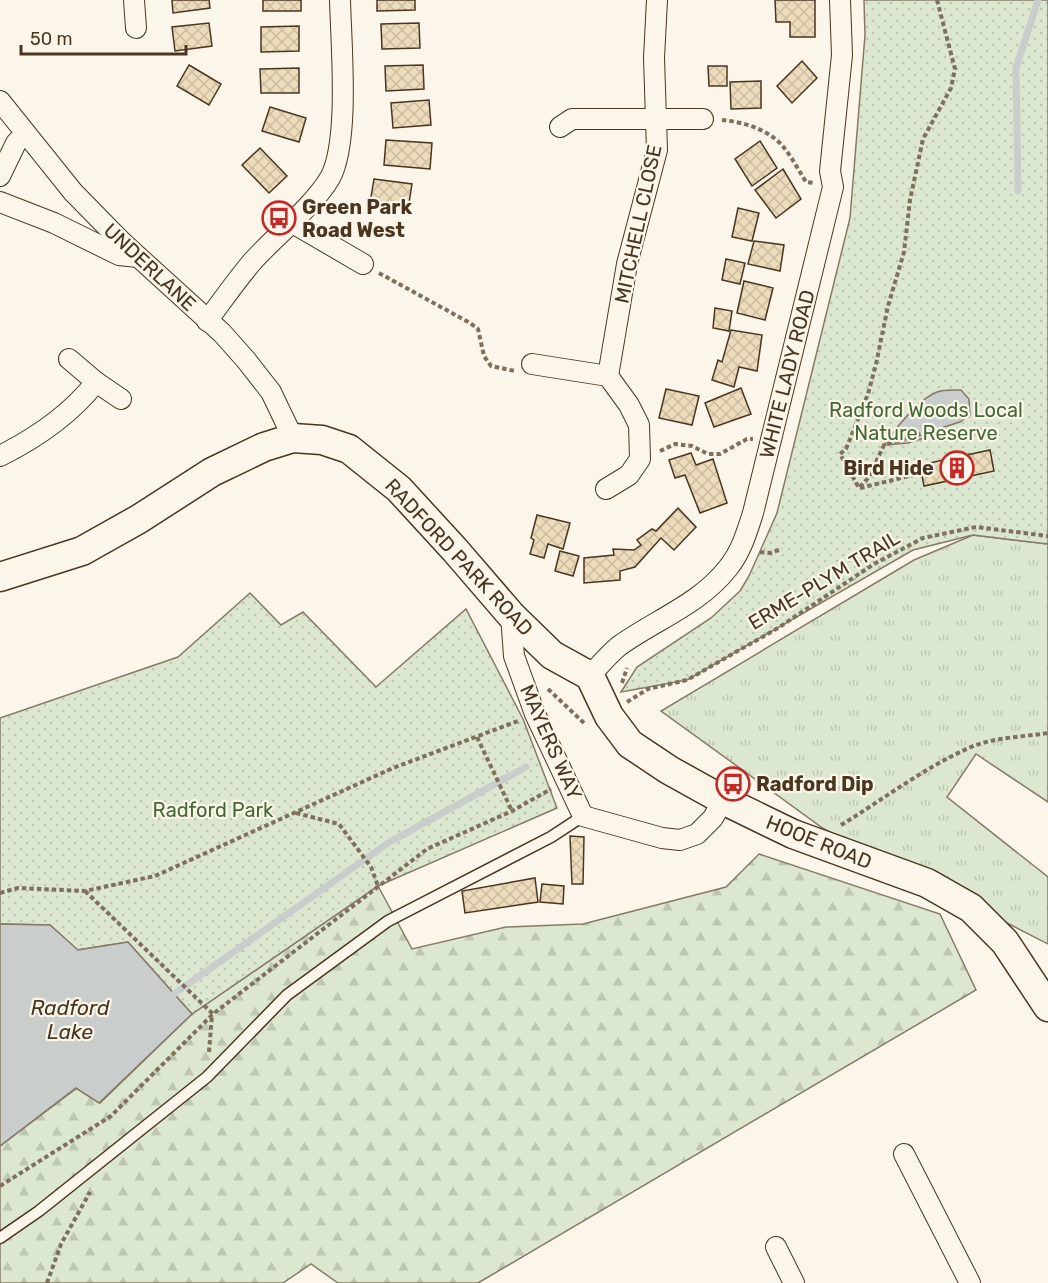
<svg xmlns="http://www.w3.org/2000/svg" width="1048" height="1283" font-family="Rubik,sans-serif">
<defs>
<pattern id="grass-tufts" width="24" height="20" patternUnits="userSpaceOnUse" patternTransform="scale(1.5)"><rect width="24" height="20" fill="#dce7d0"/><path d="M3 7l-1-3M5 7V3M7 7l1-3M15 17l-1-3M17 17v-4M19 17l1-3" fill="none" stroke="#bec7b2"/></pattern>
<pattern id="forest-firs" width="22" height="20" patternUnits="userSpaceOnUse" patternTransform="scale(1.5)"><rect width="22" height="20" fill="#dce7d0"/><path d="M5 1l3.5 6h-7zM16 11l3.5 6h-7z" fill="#bec7b2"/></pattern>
<pattern id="park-dots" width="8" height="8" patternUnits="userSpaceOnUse" patternTransform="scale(1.5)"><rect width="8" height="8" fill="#dce7d0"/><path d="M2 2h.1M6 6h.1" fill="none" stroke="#bec7b2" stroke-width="1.8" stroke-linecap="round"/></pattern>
<pattern id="building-cross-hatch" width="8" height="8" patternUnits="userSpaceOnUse" patternTransform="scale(1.5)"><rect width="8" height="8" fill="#ecdcbc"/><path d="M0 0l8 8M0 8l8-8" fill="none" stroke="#ccbda1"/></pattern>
</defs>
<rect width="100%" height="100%" fill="#fbf6e9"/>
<!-- grass -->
<path fill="url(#grass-tufts)" stroke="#887966" stroke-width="1.5" d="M973 535 1048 544V802L976 754 947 797 1048 877V944L824 829 661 711 914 560Z"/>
<!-- forest -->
<path fill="url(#forest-firs)" stroke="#887966" stroke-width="1.5" d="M759 854 940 914 976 990 478 1283H338L311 1264 283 1283H0V1146L77 1088 100 1103 192 1014 378 886 412 949 506 927 583 924 726 887Z"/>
<!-- park -->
<g fill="url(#park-dots)" stroke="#887966" stroke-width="1.5">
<path d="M864 0H1048V544L973 535 913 550 687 680 621 692 637 667 711 618 740 591 749 576 777 513 850 218 865 35Z"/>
<path d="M250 593 281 625 303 612 376 687 466 609 523 719 557 808 378 886 192 1014 128 942 77 950 50 925 0 924V718L178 657Z"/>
</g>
<!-- water -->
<g fill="#c9cecd" stroke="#887966" stroke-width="1.5">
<path d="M961 390 969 399 970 415 960 422 938 429 928 437 908 443 884 445C896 428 917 400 937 392 944 389 953 390 961 390Z"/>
<path d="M0 924 50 925 78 950 128 942 192 1014 99 1103 76 1088 0 1146Z"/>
</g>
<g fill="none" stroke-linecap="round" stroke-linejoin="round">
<!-- stream -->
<g stroke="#c9cecd" stroke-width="7">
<path d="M1018 191 1016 68 1038 0"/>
<path d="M174 994 388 843 526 767"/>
</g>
</g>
<!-- building -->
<g fill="url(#building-cross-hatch)" stroke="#4a3520" stroke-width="1.5">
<path d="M172 0H209L210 8 173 13Z"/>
<rect x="263" y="0" width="38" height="11"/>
<path d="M377 0H415V10L377 11Z"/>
<path d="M775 0H815V37H790V22H776Z"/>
<path d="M209 23 212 46 175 51 172 27Z"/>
<path d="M419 23 420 48 382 49 381 24Z"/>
<path d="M299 26V51L261 52V27Z"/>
<path d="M802 61 817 78 792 103 777 86Z"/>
<path d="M189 65 221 84 209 105 177 86Z"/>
<path d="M423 65 424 89 386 91 385 66Z"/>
<path d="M708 66H727V86H709Z"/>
<path d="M299 68V93H261L260 69Z"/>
<path d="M761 81V108L731 109 730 82Z"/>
<path d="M429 100 431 125 393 128 391 103Z"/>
<path d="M270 107 306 118 299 142 262 131Z"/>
<path d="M386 140 432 143 430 169 384 165Z"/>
<path d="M760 141 777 168 752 186 735 159Z"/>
<path d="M260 148 287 176 269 193 242 165Z"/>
<path d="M783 169 801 199 776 218 755 190Z"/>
<path d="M374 179 412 184 408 209 370 203Z"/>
<path d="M738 208 759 213 752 241 732 237Z"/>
<path d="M754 241 784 245 780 271 748 264Z"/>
<path d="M726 259 745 263 740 284 722 280Z"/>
<path d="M744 281 773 288 765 320 737 313Z"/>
<path d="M715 308 732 311 729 331 713 328Z"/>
<path d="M731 330 762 335 757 371 739 367 734 387 712 380 718 360 722 362Z"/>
<path d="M741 388 751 414 714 427 705 403Z"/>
<path d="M666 389 699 396 692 425 659 418Z"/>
<path d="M990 450 994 471 924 486 920 465Z"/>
<path d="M691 453 696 465 713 459 727 503 700 513 685 475 675 478 669 460Z"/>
<path d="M678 508 696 527 674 550 661 538 635 567 620 571V580L584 583V558L614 555 613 549 634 550 641 545 637 540 652 529 656 531Z"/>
<path d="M537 515 570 523 563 549 548 544 544 558 530 554 534 540 531 538Z"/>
<path d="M560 551 579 556 573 576 555 571Z"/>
<path d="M570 836 584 837 583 884H572Z"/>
<path d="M535 878 538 902 465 913 462 891Z"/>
<path d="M542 884 564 886 563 904 540 902Z"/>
</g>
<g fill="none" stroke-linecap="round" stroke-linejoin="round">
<defs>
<path id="lane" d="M0 1238 39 1211 207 1077 287 995 388 921 551 837 583 816"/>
<g id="street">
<path d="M134 0 136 28"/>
<path d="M0 101 73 192 122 242 222 333 246 360 271 392 293 438"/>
<path d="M560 127 572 119H703"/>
<path d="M0 176 16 143 25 134"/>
<path d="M0 202 54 223 119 255 138 257"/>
<path d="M291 222 363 264"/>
<path d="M207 321C222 301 236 281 252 262 276 235 311 209 330 178 350 142 341 43 340 0"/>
<path d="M69 359 96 382"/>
<path d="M532 364 608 376"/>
<path d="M0 456C36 438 71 414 96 382L121 399"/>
<path d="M606 489 629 475 640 459 639 425 629 405 608 376 627 264 657 150 654 58 657 0"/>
<path d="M511 615 514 656 535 714 583 816 662 838 680 840 697 834 713 818 723 800"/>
<path d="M590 676C599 666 608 655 619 646 655 620 700 604 728 568 741 552 747 532 753 513L833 187 830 171 842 55 840 0"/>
<path d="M904 1154 970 1283"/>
<path d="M776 1247 794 1283"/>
</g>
<path id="secondary" d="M0 577 82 551 139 519 212 472 264 447 293 438 322 440 349 449 399 489 455 550 511 615 552 655 590 676 609 716 630 744 669 770 723 800 793 834 927 883 971 908 1005 942 1048 1007"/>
</defs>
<!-- lane casing -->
<use href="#lane" stroke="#4a3520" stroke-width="13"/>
<!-- street casing -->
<use href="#street" stroke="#4a3520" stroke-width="22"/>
<!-- secondary casing -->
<use href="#secondary" stroke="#4a3520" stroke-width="31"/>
<!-- path -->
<g stroke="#7f6f5c" stroke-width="4" stroke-dasharray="4.5 3" stroke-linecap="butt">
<path d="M937 0 955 69 951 88 923 139 910 200 904 252 888 306 876 364 868 394 846 449 840 454 859 488 869 477 884 445 938 429"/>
<path d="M722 120C744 122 771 130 785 149 793 159 799 171 806 182L814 183"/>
<path d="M379 273 470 323 478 329 484 356 491 366 515 371"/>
<path d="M660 451 675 444 692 446 708 454H720L747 439H753"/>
<path d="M860 488 922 473"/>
<path d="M760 552 770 553 782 549"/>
<path d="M622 683 627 668"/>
<path d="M548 689 584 723"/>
<path d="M627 702 648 689 687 680 778 628 874 564 923 538 976 527 1048 536"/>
<path d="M477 737 512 811"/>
<path d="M296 813 339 824 371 867 378 886"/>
<path d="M841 825C884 799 925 767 971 747 995 737 1023 737 1048 733"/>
<path d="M85 891 213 1014"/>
<path d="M0 893 18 888 85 891 155 876 393 768 518 721"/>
<path d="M209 1052 212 1015"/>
<path d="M0 1186 111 1116 213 1014 427 849 512 811 551 789"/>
<path d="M47 1283 61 1244 90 1192"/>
</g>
<!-- lane -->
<use href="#lane" stroke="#fbf6e9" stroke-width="10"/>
<!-- street -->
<use href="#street" stroke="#fbf6e9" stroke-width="20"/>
<!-- secondary -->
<use href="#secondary" stroke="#fbf6e9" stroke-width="28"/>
</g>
<!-- icons -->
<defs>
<symbol id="bus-ring" viewBox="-11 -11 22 22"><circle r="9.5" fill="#fbf6e9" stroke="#c62828" stroke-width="1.5"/><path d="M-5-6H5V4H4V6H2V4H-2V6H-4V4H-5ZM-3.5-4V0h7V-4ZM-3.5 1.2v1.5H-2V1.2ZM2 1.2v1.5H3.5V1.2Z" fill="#c62828"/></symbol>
<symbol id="building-ring" viewBox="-11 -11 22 22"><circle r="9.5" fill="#fbf6e9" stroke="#c62828" stroke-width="1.5"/><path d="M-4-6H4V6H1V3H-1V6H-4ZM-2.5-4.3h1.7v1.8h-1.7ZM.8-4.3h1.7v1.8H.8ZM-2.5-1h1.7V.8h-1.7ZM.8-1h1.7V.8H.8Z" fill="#c62828"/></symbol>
</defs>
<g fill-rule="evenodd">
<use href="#bus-ring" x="260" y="199" width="38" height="38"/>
<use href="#building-ring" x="938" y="449" width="38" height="38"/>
<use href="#bus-ring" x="714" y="765" width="38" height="38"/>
</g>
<g text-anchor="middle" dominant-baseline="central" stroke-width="4.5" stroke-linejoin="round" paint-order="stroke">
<!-- poi labels -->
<g font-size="20" font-weight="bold" fill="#4a3520" stroke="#fbf6e9" text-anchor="start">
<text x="302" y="207">Green Park<tspan x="302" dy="23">Road West</tspan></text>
<text x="934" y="468" text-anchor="end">Bird Hide</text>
<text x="756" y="784">Radford Dip</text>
</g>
<!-- street labels -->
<g font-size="20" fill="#4a3520" stroke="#fbf6e9">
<text transform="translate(638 224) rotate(-78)">MITCHELL CLOSE</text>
<text transform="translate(150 267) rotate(43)">UNDERLANE</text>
<text transform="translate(787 374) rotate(-76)">WHITE LADY ROAD</text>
<text transform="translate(459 557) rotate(47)">RADFORD PARK ROAD</text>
<text transform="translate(824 580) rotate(-31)">ERME-PLYM TRAIL</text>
<text transform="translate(551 742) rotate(66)">MAYERS WAY</text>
<text transform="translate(819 842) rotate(22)">HOOE ROAD</text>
</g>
<!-- park labels -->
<g font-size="20" fill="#436837" stroke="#fbf6e9">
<text x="926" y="410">Radford Woods Local<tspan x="926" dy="23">Nature Reserve</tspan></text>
<text x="213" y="810">Radford Park</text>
</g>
<!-- water labels -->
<g font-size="21" font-style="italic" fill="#4a3520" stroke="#fbf6e9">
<text x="70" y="1007">Radford<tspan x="70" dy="24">Lake</tspan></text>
</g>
</g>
<!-- scale -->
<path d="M21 45v9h165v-9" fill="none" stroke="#4a3520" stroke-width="3"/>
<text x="30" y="45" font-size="18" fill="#4a3520" stroke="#fbf6e9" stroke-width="4.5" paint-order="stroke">50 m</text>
</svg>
